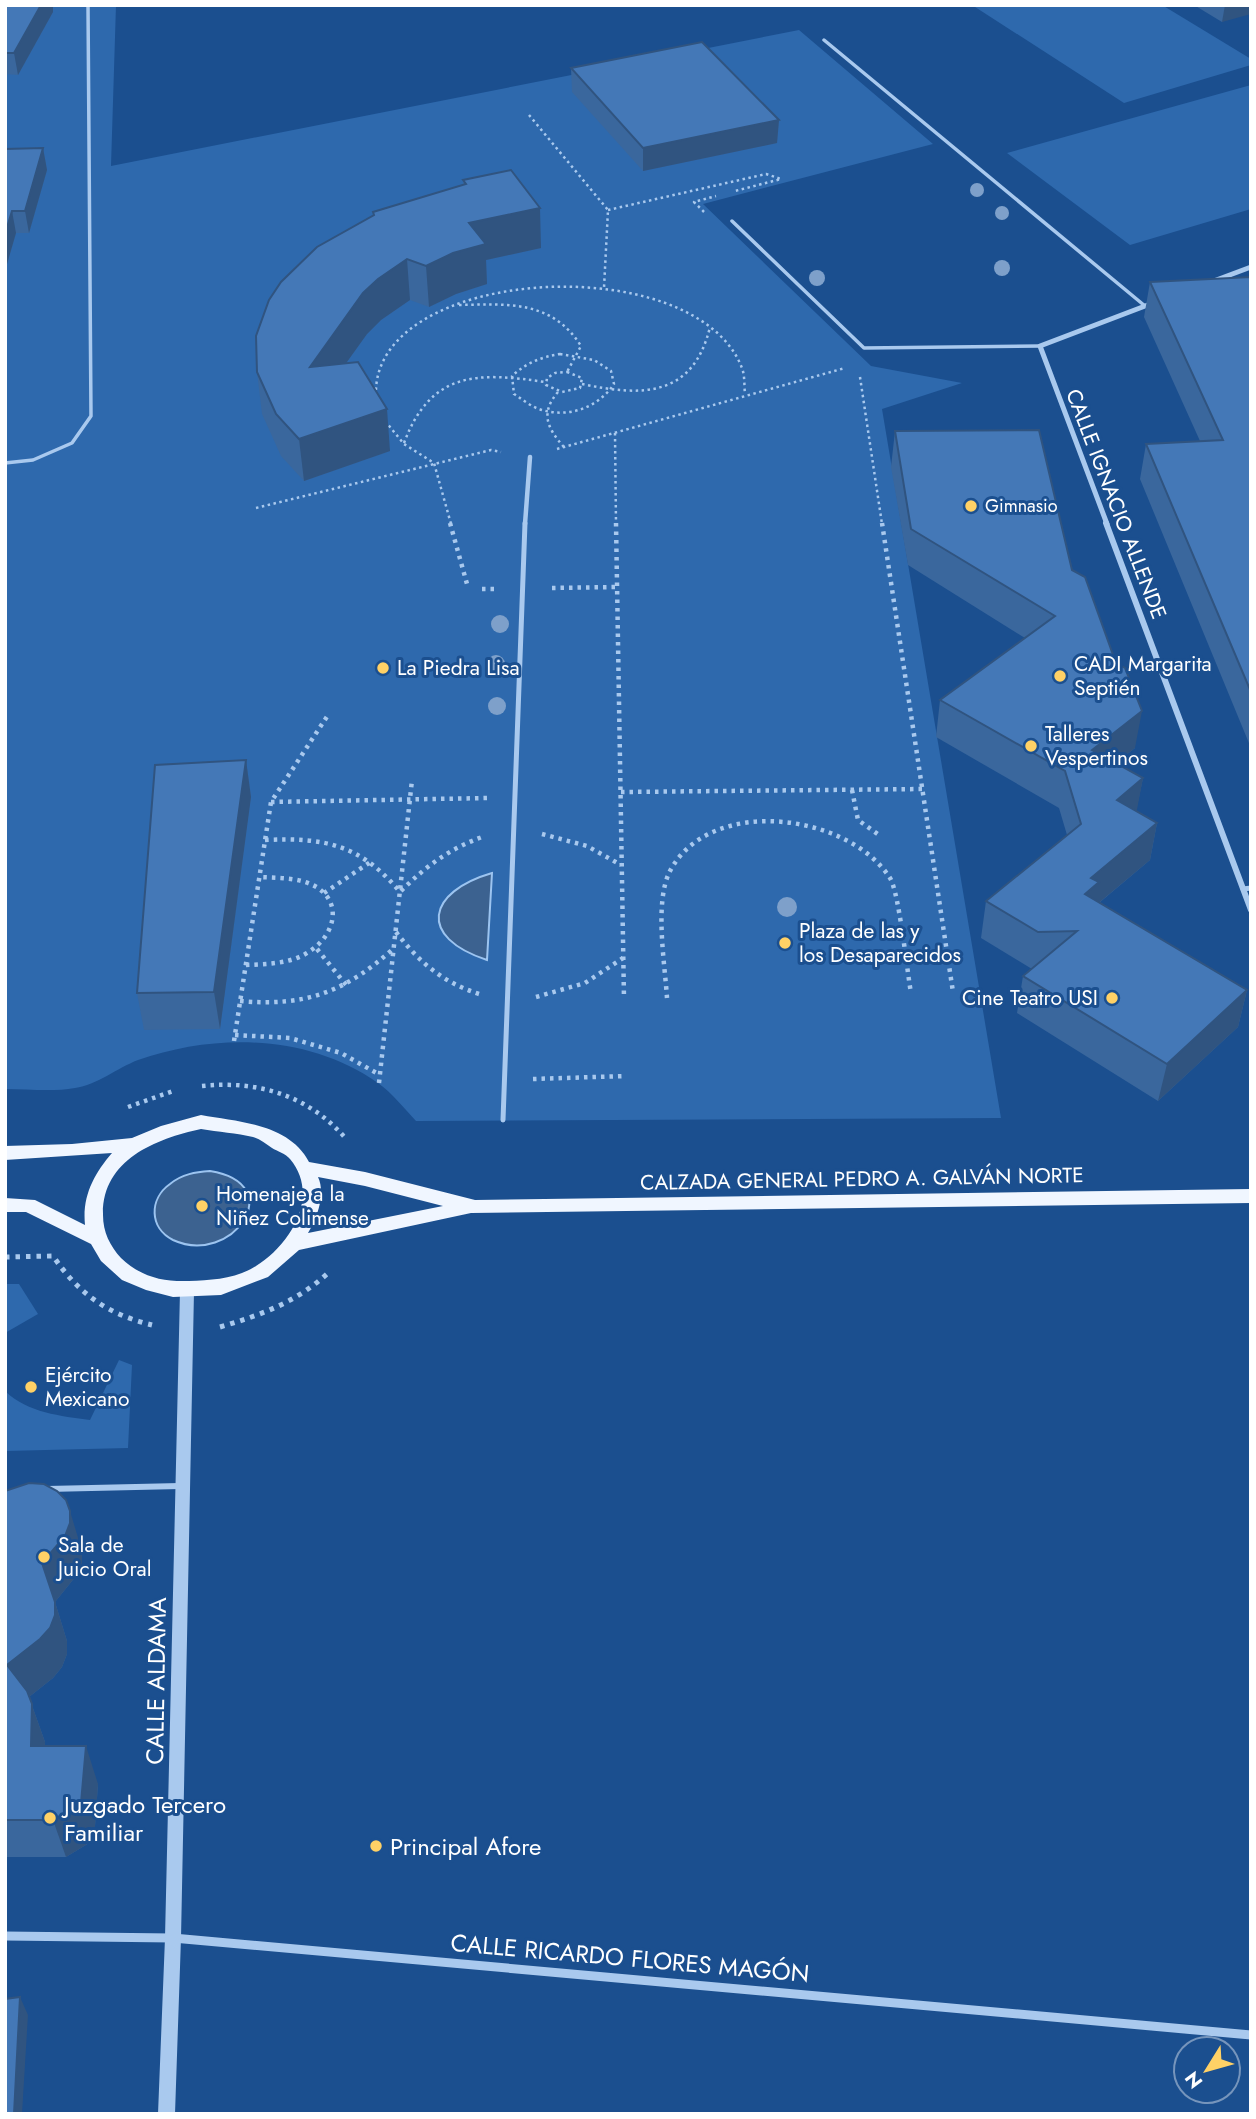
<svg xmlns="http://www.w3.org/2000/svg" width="1256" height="2119" font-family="Jost,sans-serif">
<rect width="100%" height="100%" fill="#1b4f8f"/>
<!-- green -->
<g fill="#2e69ad">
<path d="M5 5H116L111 166 799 30 933 144 703 204 871 366 962 383 882 409 1001 1118 416 1121C404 1108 392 1093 378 1083 308 1034 216 1033 138 1060 117 1068 97 1085 75 1088 53 1092 28 1089 5 1089Z"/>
<path d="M972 5H1162L1251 59V65L1124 103Z"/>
<path d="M1251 85V209L1130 245 1007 153Z"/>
<path d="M5 1284H19L38 1314 5 1333Z"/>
<path d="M119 1360 132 1365 128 1448 5 1451V1391C28 1413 61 1416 90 1420Z"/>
</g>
<!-- water -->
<g fill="#3c6290" stroke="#9cc4f0" stroke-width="2">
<path d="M492 873 487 960C417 937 427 892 492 873Z"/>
<path d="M210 1171C290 1184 232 1267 173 1240 149 1228 149 1199 170 1184 182 1174 196 1172 210 1171Z"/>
</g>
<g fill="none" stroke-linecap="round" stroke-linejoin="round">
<!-- path-far2 -->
<g stroke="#a9c9ee" stroke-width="2.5" stroke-dasharray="2.5 3.5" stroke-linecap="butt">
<path d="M529 115 608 210 604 288"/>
<path d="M608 210 766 174 781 179 735 191"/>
<path d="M704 212 694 202 716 196"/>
<path d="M459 305C508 304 552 300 581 346L567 372"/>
<path d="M560 354 594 360 611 371 614 384C598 408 567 419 539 409 530 406 522 399 514 394L512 376C526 363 541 357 560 354Z"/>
<path d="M567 372 582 378 580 388 562 392 546 385 547 378 555 373Z"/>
<path d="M860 377 882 524"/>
<path d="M582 384C643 397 693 397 710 327"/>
<path d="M558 392C540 413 547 428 564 447"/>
<path d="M376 396C370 266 695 246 742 368 745 376 744 385 745 394"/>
<path d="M385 421 404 444 434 463 451 524"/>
<path d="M615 433 616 524"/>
<path d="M404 443C431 371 477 372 545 382"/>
<path d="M557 449 845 368"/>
<path d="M256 508 491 450 501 452"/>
</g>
<!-- path-far1 -->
<g stroke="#a9c9ee" stroke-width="4.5" stroke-dasharray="3.5 5" stroke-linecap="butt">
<path d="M450 523 467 584"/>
<path d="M616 523 624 999"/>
<path d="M882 523 953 992"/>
<path d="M552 588 617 587"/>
<path d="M482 589H494"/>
<path d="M852 790 858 820 879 835"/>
<path d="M621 792 923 789"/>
<path d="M271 802 487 798"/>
<path d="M542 834 587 846 621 865"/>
<path d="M265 840C325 837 361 845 400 892 426 866 450 848 485 836"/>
<path d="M324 893 372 861"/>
<path d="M396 932C419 962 442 982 479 994"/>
<path d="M317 949 347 986"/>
<path d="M246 965C267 964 292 964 310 951 332 937 344 906 318 888 301 877 278 878 259 877"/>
<path d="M536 997 585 983 623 958"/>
<path d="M667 998C665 964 654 902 670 871 710 795 848 813 890 878 899 892 907 971 911 993"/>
<path d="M240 1001C305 1007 345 992 393 949"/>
<path d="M235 1035 290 1038 341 1053 380 1075"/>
<path d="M234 1041 271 802 328 715"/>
<path d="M533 1079 626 1076"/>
<path d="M379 1083 412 780"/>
<path d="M202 1086C259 1080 310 1096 347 1140"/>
<path d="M128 1107 176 1090"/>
</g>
<!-- path -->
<g stroke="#a9c9ee" stroke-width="5" stroke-dasharray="4.5 6" stroke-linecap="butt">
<path d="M5 1257 53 1256C79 1294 107 1314 152 1325"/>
<path d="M220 1327C261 1315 297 1302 329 1272"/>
</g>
<!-- service-far2 -->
<g stroke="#a9c9ee" stroke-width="3.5">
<path d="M824 40 1145 306"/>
<path d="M732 221 864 348 1040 346"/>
<path d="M5 463 33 460 72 443 91 416 88 5"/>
</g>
<!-- service-far1 -->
<path stroke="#a9c9ee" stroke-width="5" d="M1243 889 1251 888"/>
<!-- service -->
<path stroke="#a9c9ee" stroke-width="6" d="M47 1489 180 1486"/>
<!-- pedestrian-far1 -->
<path stroke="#a9c9ee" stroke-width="4.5" d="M525 524 530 457"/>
<!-- pedestrian -->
<path stroke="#a9c9ee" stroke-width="5" d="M503 1120 525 523"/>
<!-- minor-far2 -->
<g stroke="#a9c9ee" stroke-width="5">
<path d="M1211 282 1251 267"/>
<path d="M1107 524 1040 346 1153 303"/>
</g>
<!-- minor-far1 -->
<path stroke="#a9c9ee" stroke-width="6" d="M1106 523 1251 910"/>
<!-- minor -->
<path stroke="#a9c9ee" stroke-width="9" d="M5 1936 173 1938 1251 2035"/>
<!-- tertiary -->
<path fill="#a9c9ee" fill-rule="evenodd" d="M187 1286 192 1287 194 1291 181 1938 175 2114H158L165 1938 180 1291 182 1287Z"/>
<!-- primary -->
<path fill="#f0f6ff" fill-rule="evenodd" d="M201 1115C240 1122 289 1124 309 1162L365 1172 475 1200 1251 1189V1203L471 1213 299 1250 268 1277 221 1295 173 1297 146 1290 122 1280 101 1261 91 1244 26 1212H5V1198L35 1200 85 1225C82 1196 94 1174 112 1153L5 1160V1146L72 1144 132 1138 161 1126ZM201 1129C218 1132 237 1133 253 1137 260 1139 266 1144 272 1148 277 1151 286 1154 290 1159 321 1196 290 1245 256 1266 236 1279 212 1280 189 1281 163 1282 141 1277 121 1258 110 1246 103 1232 103 1215 102 1160 155 1139 201 1129ZM318 1177 365 1186 443 1206 308 1233C317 1218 326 1194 318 1177Z"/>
</g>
<!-- trees -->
<g fill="#7ea0ca">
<circle cx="977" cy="190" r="7"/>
<circle cx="1002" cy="213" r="7"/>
<circle cx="1002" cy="268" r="8"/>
<circle cx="817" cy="278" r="8"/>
<circle cx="500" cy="624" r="9"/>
<circle cx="496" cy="664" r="9"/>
<circle cx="497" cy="706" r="9"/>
<circle cx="787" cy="907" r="10"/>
</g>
<!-- wall -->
<g fill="#3a679d">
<path d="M5 5H53V12L18 75 5 74Z"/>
<path d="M1194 5H1251L1222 22Z"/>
<path d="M571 68 779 120 777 143 643 171 572 92Z"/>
<path d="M43 148 47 170 29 233H16L5 271V149Z"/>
<path d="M463 180 541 248 486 260 487 284 456 294 429 307 410 300 381 320 367 334 346 363 390 451 304 481 281 456 262 414 257 372 463 185Z"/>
<path d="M1251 277V748L1140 479 1146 444 1200 441 1144 317 1150 282Z"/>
<path d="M895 431 1072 570 1135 748 1116 763 1143 778 1136 811 1157 823 1150 860 1099 903 1247 990 1238 1027 1158 1101 1017 1013 1023 976 1032 969 981 938 986 901 1067 835 1059 808 936 737 940 700 1025 638 908 565 891 467Z"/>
<path d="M246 760 251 797 220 1029 144 1030 137 993Z"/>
<path d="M5 1491 82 1551V1563L76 1576 55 1602 67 1641V1654L62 1667 53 1678 29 1697 45 1742V1746L98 1784 94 1840 66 1857H5Z"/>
</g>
<!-- shaded-wall -->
<g fill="#305480">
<path d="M41 5H53V12L18 75 14 53Z"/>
<path d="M1225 5H1251V14L1222 22Z"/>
<path d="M779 120 777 143 643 171V148Z"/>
<path d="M43 148 47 170 29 233 25 211Z"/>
<path d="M540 208 541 248 486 260 487 284 456 294 429 307 426 266 453 253 469 223Z"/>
<path d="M12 211 16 233 5 271V234Z"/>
<path d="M407 259 410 300 381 320 367 334 314 408 310 367 363 293 378 279Z"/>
<path d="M387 409 390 451 304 481 299 439Z"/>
<path d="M1142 711 1135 748 1085 787 1092 750Z"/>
<path d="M246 760 251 797 220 1029 214 992Z"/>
<path d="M1143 778 1136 815 1117 800Z"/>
<path d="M1157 823 1150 860 1095 906 1085 894 1091 878Z"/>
<path d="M1247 990 1238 1027 1158 1101 1167 1064Z"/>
<path d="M70 1511 82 1551V1563L76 1576 55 1602 67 1641V1654L62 1667 53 1678 29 1697 45 1742 44 1784 31 1746 7 1665 42 1563Z"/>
<path d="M86 1746 98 1784 94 1840 66 1857 53 1820Z"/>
<path d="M20 1997 28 2015 22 2114H14Z"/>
</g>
<!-- building -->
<g fill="#4478b7" stroke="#305480" stroke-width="2">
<path d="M5 5H41L14 53H5Z"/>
<path d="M702 42 779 120 643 148 571 68Z"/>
<path d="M43 148 25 211H12L5 234V149Z"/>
<path d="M511 170 540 208 469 223 486 244 453 253 426 266 407 259 378 279 363 293 310 367 358 362 387 409 299 439 276 414 257 372 256 336 269 300 281 282 317 247 374 215 373 212 466 184 463 180Z"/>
<path d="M1251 277V692L1146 444 1223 440 1150 282Z"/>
<path d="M1039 430 1072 570 1085 577 1116 663 1125 668 1142 711 1092 750 1143 778 1117 800 1157 823 1091 878 1099 882 1085 894 1247 990 1167 1064 1023 976 1077 931 1038 932 986 901 1081 824 1065 771 940 700 1055 616 911 529 895 431Z"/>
<path d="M246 760 214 992 137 993 155 765Z"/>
<path d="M29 1483 44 1484 57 1491 66 1500 70 1511V1523L65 1536 42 1563 55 1602V1615L50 1628 40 1639 7 1665 27 1691 32 1704 31 1746H86L81 1803 53 1820H5V1491Z"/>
<path d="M20 1997 14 2114H5V1999Z"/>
</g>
<!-- markers -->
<g fill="#ffd166" stroke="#1b4f8f" stroke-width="2.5">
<circle cx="971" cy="506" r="7"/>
<circle cx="383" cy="668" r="7"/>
<circle cx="1060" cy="676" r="7"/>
<circle cx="1031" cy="746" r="7"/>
<circle cx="785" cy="943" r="7"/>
<circle cx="1112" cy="998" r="7"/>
<circle cx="202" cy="1206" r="7"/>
<circle cx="31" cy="1387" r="7"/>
<circle cx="44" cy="1557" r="7"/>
<circle cx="50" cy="1818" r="7"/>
<circle cx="376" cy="1846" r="7"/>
</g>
<g text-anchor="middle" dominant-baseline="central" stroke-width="6" stroke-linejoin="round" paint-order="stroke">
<!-- far-poi labels -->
<g font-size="18" fill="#fff" stroke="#1b4f8f" text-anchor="start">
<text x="985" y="506">Gimnasio</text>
</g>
<!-- street labels -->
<g font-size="21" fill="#fff" stroke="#1b4f8f">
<text transform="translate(1116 504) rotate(69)">CALLE IGNACIO ALLENDE</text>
<text transform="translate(862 1179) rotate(-1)">CALZADA GENERAL PEDRO A. GALVÁN NORTE</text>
</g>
<!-- poi labels -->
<g font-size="21" fill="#fff" stroke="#1b4f8f" text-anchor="start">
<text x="1074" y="664">CADI Margarita<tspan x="1074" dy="24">Septién</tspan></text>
<text x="397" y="668">La Piedra Lisa</text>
<text x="1045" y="734">Talleres<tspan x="1045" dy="24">Vespertinos</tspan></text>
<text x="799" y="931">Plaza de las y<tspan x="799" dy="24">los Desaparecidos</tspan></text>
<text x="1098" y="998" text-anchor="end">Cine Teatro USI</text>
<text x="216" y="1194">Homenaje a la<tspan x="216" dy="24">Niñez Colimense</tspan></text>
<text x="45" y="1375">Ejército<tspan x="45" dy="24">Mexicano</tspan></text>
<text x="58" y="1545">Sala de<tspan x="58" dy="24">Juicio Oral</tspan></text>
</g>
<!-- near-street labels -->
<g font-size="24" fill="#fff" stroke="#1b4f8f">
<text transform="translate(156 1681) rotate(-89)">CALLE ALDAMA</text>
<text transform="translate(630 1958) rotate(5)">CALLE RICARDO FLORES MAGÓN</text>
</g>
<!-- near-poi labels -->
<g font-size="24" fill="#fff" stroke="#1b4f8f" text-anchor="start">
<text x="64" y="1804">Juzgado Tercero<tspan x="64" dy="28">Familiar</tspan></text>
<text x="390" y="1846">Principal Afore</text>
</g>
</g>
<!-- border -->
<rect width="1256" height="2119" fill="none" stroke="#ffffff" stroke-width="14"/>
<!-- north arrow -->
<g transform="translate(1207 2070) rotate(233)"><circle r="33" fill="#1b4f8f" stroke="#7695bc" stroke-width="2"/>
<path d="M0-5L12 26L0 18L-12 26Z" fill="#ffd166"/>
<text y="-10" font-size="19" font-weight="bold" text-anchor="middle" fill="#ffffff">N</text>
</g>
</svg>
